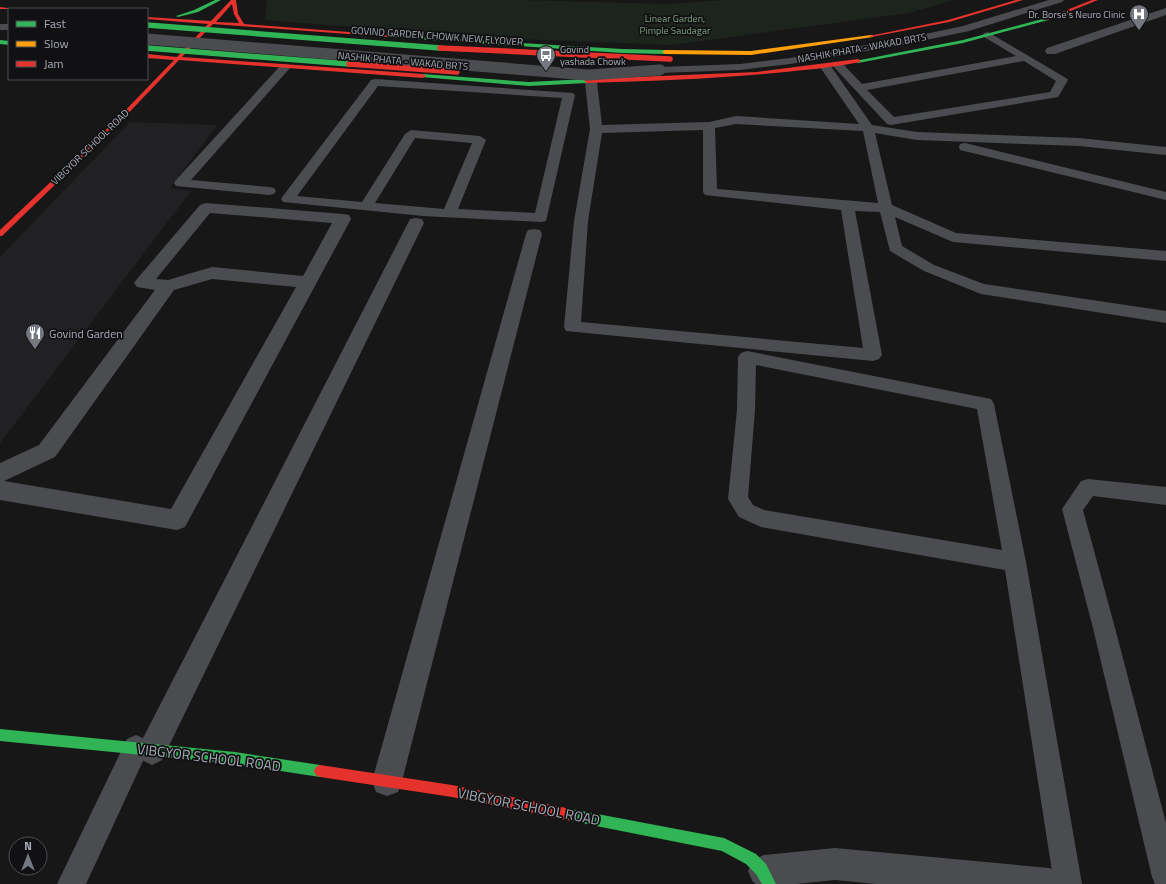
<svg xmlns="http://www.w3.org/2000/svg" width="1166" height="884" font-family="'Titillium Web',sans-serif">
<rect width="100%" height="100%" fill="#171717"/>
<!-- built -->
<path fill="#212123" d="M130 122 217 125 170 188 191 191 0 443V257Z"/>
<!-- green -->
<path fill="#1d241e" d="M267 0H520L667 4 725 0H954L909 13 672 45 493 38 265 20Z"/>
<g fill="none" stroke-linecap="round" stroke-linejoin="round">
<!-- lane -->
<g fill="#4b4c50" fill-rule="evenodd">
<path d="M1049 0H1064L1062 2 969 31 902 45 790 64 740 70 660 73 654 70 660 67 740 64 790 58 902 39 963 26Z"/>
<rect x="0" y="24" width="9" height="6"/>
<path d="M988 32 1066 78 1068 80 1058 97 891 125 887 124 832 65 838 62 842 63 862 84 1016 56 984 37 983 35 984 33ZM1024 61 1056 81 1050 92 894 117 867 90Z"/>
<path d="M285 64 289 65 291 67 289 69 191 180 269 187 274 188 276 191 274 194 269 195 176 186 174 183 176 180 281 65Z"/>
<path d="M826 64 830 65 872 125 917 132 1079 138 1166 147V155L1079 146 917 140 875 133 892 205 956 233 1166 251V261L953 242 895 217 902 246 934 265 984 284 1166 311V323L981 294 924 271 890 251 880 212 855 211 882 355 879 359 873 361 566 331 564 327 574 221 590 129 585 82 587 80 591 79 597 82 602 125 709 122 736 116 859 124 820 67ZM736 124 863 131 878 203 717 189 715 128ZM703 130V192L705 195 841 210 863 348 581 322 588 221 602 133Z"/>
<path d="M375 79 573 93 575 95 546 221 541 222 423 216 283 202 281 199 283 196 371 80ZM378 86 562 98 535 213 458 209 486 140 480 136 411 130 405 134 362 202 297 196ZM415 138 472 143 444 209 375 203Z"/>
<path d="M965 143 1166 192V200L960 150 959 147 960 144Z"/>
<path d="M747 351 991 399 994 404 1026 562 1082 884H1054L1005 570 761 527 739 517 728 499 737 410 738 357 741 353ZM756 365 977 409 1002 550 764 510 753 505 748 497 755 410Z"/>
<path d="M1088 479 1166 487V505L1093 496 1083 510 1115 628 1166 823V884H1155L1152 877 1093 628 1062 509 1081 481Z"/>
<path d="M136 735 145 739 149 748 86 884H57L127 739Z"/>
</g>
<!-- street -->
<g fill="#4b4c50" fill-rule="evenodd">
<path d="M1166 8V15L1055 54H1047L1045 51 1047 48Z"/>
<path d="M206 203 343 214 349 215 351 219 185 527 177 530 0 500V463L39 445 155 290 137 287 134 283 137 279 200 205ZM210 213 332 223 303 276 212 267 168 280 156 279ZM212 279 296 287 171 509 4 481 55 457 174 290Z"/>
<path d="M416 218 422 219 424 223 162 760 152 765 142 760 137 750 142 740 408 223 410 219Z"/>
<path d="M534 229 540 230 542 234 402 781 398 792 387 796 376 792 372 781 526 234 528 230Z"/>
<path d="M835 848 1049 868 1061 872 1065 884H876L835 880 796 884H756L753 882 748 871 753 860 764 855Z"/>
</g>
<!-- fast -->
<g fill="#30b455" fill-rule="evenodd">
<path d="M215 0H221L198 12 178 17 176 16 194 10Z"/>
<path d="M1046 18H1048V20L963 43 858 63 855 61 963 40Z"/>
<path d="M388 35 622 49 665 50 668 52 665 54 622 53 386 37V36Z"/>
<path d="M0 40 9 41V45L0 44Z"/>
<path d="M423 74 529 82 587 79 590 81 587 83 529 86 421 77 420 76Z"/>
<path d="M0 729 235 752 320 765 324 767 326 771 324 775 320 777 235 764 0 741Z"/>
<path d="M571 809 724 838 756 854 766 864 776 884H762L756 874 746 864 722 851 571 821 567 819 565 815 567 811Z"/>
</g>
<!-- slow -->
<path fill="#ff9f0a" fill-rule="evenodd" d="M871 35H873V37L751 55 665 54 662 52 665 50 751 51Z"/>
<!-- jam -->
<g fill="#e5322d" fill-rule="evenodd">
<path d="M231 0H236L238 14 244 24 388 35 390 36 388 37 213 24 182 57 423 74 426 76 423 78 179 60 121 121 2 236H0V230L117 119 174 60 147 58V54L177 57 208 24 147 19V17L211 21ZM232 4 234 14 239 23 216 22Z"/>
<path d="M1016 0H1023L949 22 871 37 869 36 948 20Z"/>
<path d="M1092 0H1098L1048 20 1044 19Z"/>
<path d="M0 7 14 9H0Z"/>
<path d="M858 59 860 60V62C832 68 803 70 775 73 713 79 650 81 587 83L584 81 587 79 757 72Z"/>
<path d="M320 765 452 785 571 809 575 811 577 815 575 819 571 821 452 797 320 777 316 775 314 771 316 767Z"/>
</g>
<!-- lane-bridge -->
<path stroke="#4b4c50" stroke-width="11" d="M147 39 588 75 660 70"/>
<!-- fast-bridge -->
<g stroke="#30b455" stroke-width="5.5">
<path d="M147 25 440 48"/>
<path d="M147 48 349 64"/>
</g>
<!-- jam-bridge -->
<g stroke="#e5322d" stroke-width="5.5">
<path d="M440 48 670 59"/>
<path d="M349 64 457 72"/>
</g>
</g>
<!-- icons -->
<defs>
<symbol id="hospital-pin" viewBox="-11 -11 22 30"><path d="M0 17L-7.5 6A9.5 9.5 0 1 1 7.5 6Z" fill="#757880" stroke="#111113"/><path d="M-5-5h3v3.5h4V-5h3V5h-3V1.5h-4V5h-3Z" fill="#fff"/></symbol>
<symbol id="bus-pin" viewBox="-11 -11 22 30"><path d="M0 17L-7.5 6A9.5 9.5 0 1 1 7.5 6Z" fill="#757880" stroke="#111113"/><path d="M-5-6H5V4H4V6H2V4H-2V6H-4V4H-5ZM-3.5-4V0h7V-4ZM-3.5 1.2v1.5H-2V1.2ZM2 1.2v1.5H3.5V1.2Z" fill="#fff"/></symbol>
<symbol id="restaurant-pin" viewBox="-11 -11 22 30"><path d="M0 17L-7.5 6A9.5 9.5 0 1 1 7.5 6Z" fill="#757880" stroke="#111113"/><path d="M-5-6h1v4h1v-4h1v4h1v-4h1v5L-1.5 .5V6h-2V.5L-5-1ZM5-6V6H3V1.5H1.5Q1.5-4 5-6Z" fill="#fff"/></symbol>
</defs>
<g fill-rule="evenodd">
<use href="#hospital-pin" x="1128" y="3" width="22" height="30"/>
<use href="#bus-pin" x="535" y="44" width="22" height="30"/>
<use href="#restaurant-pin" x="24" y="322" width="22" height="30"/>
</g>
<g text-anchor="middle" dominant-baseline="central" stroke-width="3.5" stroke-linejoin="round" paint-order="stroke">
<!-- far-poi labels -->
<g font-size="10" fill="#a8adb8" stroke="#111113" text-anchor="end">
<text x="1125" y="14">Dr. Borse's Neuro Clinic</text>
<text x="560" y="49" text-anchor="start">Govind<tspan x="560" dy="12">yashada Chowk</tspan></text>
</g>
<!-- far-park labels -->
<g font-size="10" fill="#7fa381" stroke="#111113">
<text x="675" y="18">Linear Garden,<tspan x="675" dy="12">Pimple Saudagar</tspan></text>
</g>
<!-- far-street labels -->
<g font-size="10" fill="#a8adb8" stroke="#111113">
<text transform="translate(437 36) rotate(4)">GOVIND GARDEN CHOWK NEW FLYOVER</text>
<text transform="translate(862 48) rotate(-10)">NASHIK PHATA - WAKAD BRTS</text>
<text transform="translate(403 61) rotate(5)">NASHIK PHATA - WAKAD BRTS</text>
<text transform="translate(90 147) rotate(-44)">VIBGYOR SCHOOL ROAD</text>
</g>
<!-- poi labels -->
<g font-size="12" fill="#a8adb8" stroke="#111113" text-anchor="start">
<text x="49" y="333">Govind Garden</text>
</g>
<!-- near-street labels -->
<g font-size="14" fill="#a8adb8" stroke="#111113">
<text transform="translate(209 757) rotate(7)">VIBGYOR SCHOOL ROAD</text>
<text transform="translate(529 806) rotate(11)">VIBGYOR SCHOOL ROAD</text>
</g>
</g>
<!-- legend -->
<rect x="8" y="8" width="140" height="72" fill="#111113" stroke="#4d4f55"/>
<rect x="16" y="21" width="20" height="6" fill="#30b455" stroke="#4d4f55"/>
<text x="44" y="28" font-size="12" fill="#a8adb8">Fast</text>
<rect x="16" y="41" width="20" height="6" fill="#ff9f0a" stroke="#4d4f55"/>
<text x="44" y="48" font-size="12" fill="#a8adb8">Slow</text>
<rect x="16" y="61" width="20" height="6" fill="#e5322d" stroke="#4d4f55"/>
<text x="44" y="68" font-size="12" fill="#a8adb8">Jam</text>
<!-- north arrow -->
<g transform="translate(28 856)"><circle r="19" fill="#111113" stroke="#4d4f55"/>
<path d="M0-3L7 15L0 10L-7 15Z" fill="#757880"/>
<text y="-6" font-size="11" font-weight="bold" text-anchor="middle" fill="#a8adb8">N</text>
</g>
</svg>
